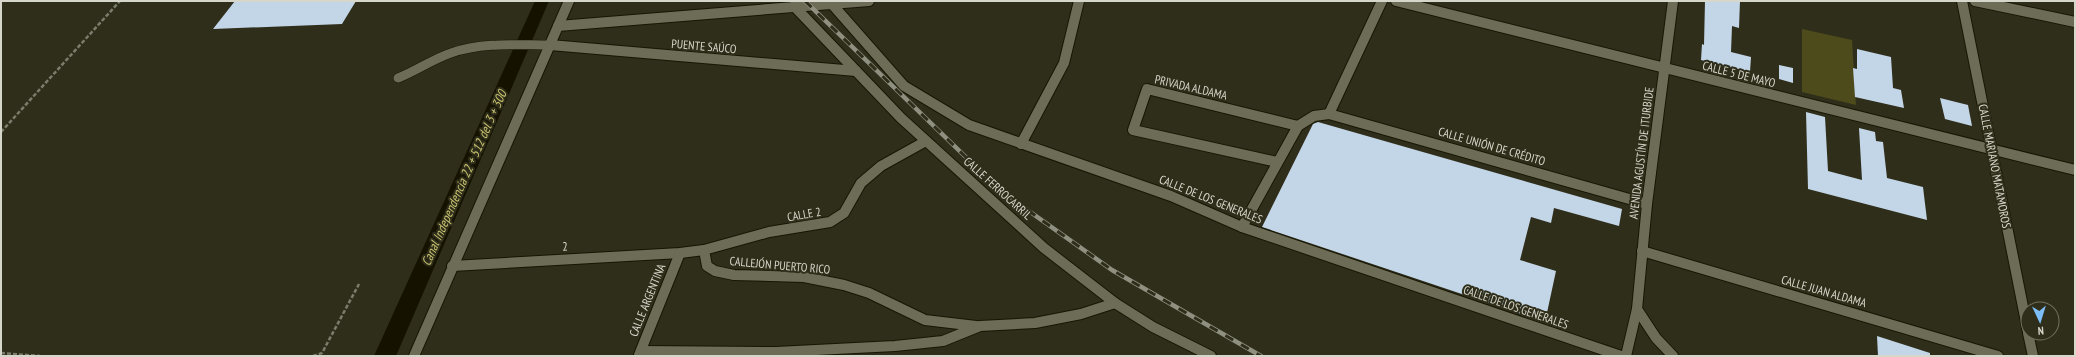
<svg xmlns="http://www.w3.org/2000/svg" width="2076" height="357" font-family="'PT Sans Narrow',sans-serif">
<rect width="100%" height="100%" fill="#2f2e1b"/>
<!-- green -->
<path fill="#4d4a1b" d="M1802 29 1852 40 1856 105 1802 92Z"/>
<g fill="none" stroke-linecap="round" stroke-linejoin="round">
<!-- canal -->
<path fill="#151200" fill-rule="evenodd" d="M535 1H549L396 356H374Z"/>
</g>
<!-- building -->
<g fill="#c3d6e8">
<path d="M235 1H356L342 24 213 29Z"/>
<path d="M1705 1H1740L1739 28 1732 26 1731 52 1751 57 1750 72 1701 60 1702 44 1704 45Z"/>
<path d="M1857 49 1891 57 1893 88 1901 90 1904 108 1855 97 1853 68 1857 69Z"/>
<path d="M1779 65 1793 68V83L1779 79Z"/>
<path d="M1940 98 1968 105 1972 126 1945 119Z"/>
<path d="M1806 112 1825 117 1828 171 1862 180 1859 128 1875 132 1876 141 1883 142 1887 178 1923 187 1927 220 1808 189Z"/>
<path d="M1318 122 1622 209 1619 226 1554 208 1551 223 1531 217 1520 260 1556 271 1545 322 1262 227 1313 124Z"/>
<path d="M1877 336 1930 353V356H1878Z"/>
</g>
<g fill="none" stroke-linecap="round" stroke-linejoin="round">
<defs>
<path id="service" d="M398 78C416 71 433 59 451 53 483 42 517 45 550 45"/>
<g id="minor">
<path d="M1396 1 2075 170"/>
<path d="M1962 1 2028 332"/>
<path d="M1975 1 2075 22"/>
<path d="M831 3 904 86 969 125 1171 196 1242 227 1621 356"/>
<path d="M794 6 901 118 1044 248 1115 303 1153 327 1211 356"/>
<path d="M558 26 869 1"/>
<path d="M550 45 856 71"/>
<path d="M1329 114 1382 1"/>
<path d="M1021 144 1064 63 1079 1"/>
<path d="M1277 162 1133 130 1147 89 1298 126"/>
<path d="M1242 227 1298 126 1314 116 1329 114 1647 204"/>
<path d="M704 250 707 266 715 271 734 275 804 277 844 285 869 293 925 320 976 326"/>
<path d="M1642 251 1998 356"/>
<path d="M452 266 680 253 704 250 769 232 830 222 844 213 861 183 881 166 926 141"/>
<path d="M2028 333 2033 356"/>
<path d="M641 351 776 352 895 346 943 341 980 326 1035 323 1081 314 1115 303"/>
<path d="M639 355 680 253"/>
<path d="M1626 356 1637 309"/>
</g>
<g id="tertiary">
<path d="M1673 1 1647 204 1637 309 1656 338 1673 356"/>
<path d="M414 356 569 1"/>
</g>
</defs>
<!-- service casing -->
<use href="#service" stroke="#171604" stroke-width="10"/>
<!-- minor casing -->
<use href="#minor" stroke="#171604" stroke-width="12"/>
<!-- tertiary casing -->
<use href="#tertiary" stroke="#171604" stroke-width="12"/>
<!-- path -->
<g stroke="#7c7c6c" stroke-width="2.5" stroke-dasharray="4 2" stroke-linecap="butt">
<path d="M1 132 120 1"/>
<path d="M1 353 40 356"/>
<path d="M313 356 322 353 359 284"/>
</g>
<!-- service -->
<use href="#service" stroke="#6d6c56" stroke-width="9"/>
<!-- minor -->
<use href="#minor" stroke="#6d6c56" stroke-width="10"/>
<!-- tertiary -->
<use href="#tertiary" stroke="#6d6c56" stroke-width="10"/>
<defs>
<path id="rail" d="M805 1 975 166 1019 204 1112 270 1261 356"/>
</defs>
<!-- rail casing -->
<use href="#rail" stroke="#909081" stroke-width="4.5"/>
<!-- rail -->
<use href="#rail" stroke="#2f2e1b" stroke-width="3" stroke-dasharray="9" stroke-linecap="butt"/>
</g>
<g text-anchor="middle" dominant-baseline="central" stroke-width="4" stroke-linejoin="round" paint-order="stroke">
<!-- street labels -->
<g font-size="12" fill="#d6d6ca" stroke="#2f2e1b">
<text transform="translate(704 46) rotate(5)">PUENTE SAÚCO</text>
<text transform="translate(1739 74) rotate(14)">CALLE 5 DE MAYO</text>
<text transform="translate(1191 87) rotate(13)">PRIVADA ALDAMA</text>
<text transform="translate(1492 146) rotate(16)">CALLE UNIÓN DE CRÉDITO</text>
<text transform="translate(1641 153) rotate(-83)">AVENIDA AGUSTÍN DE ITURBIDE</text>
<text transform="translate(1995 166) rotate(79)">CALLE MARIANO MATAMOROS</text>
<text transform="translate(998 188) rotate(42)">CALLE FERROCARRIL</text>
<text transform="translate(1211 199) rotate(22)">CALLE DE LOS GENERALES</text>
<text transform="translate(804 214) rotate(-10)">CALLE 2</text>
<text transform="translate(565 246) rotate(-3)">2</text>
<text transform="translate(780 265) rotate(5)">CALLEJÓN PUERTO RICO</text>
<text transform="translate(1824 291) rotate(16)">CALLE JUAN ALDAMA</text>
<text transform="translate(647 300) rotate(-68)">CALLE ARGENTINA</text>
<text transform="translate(1516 307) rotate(19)">CALLE DE LOS GENERALES</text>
</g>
<!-- water labels -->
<g font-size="13" font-style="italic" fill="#cbc571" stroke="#2f2e1b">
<text transform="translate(464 178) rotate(-66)">Canal Independencia 22 + 512 del 3 + 300</text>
</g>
</g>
<!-- border -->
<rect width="2076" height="357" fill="none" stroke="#d6d6ca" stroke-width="4"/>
<!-- north arrow -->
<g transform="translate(2040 321) rotate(176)"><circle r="19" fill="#2f2e1b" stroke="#727161"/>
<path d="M0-3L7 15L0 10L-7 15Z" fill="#7cbef9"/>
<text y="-6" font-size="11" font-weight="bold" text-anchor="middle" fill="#d6d6ca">N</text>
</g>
</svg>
